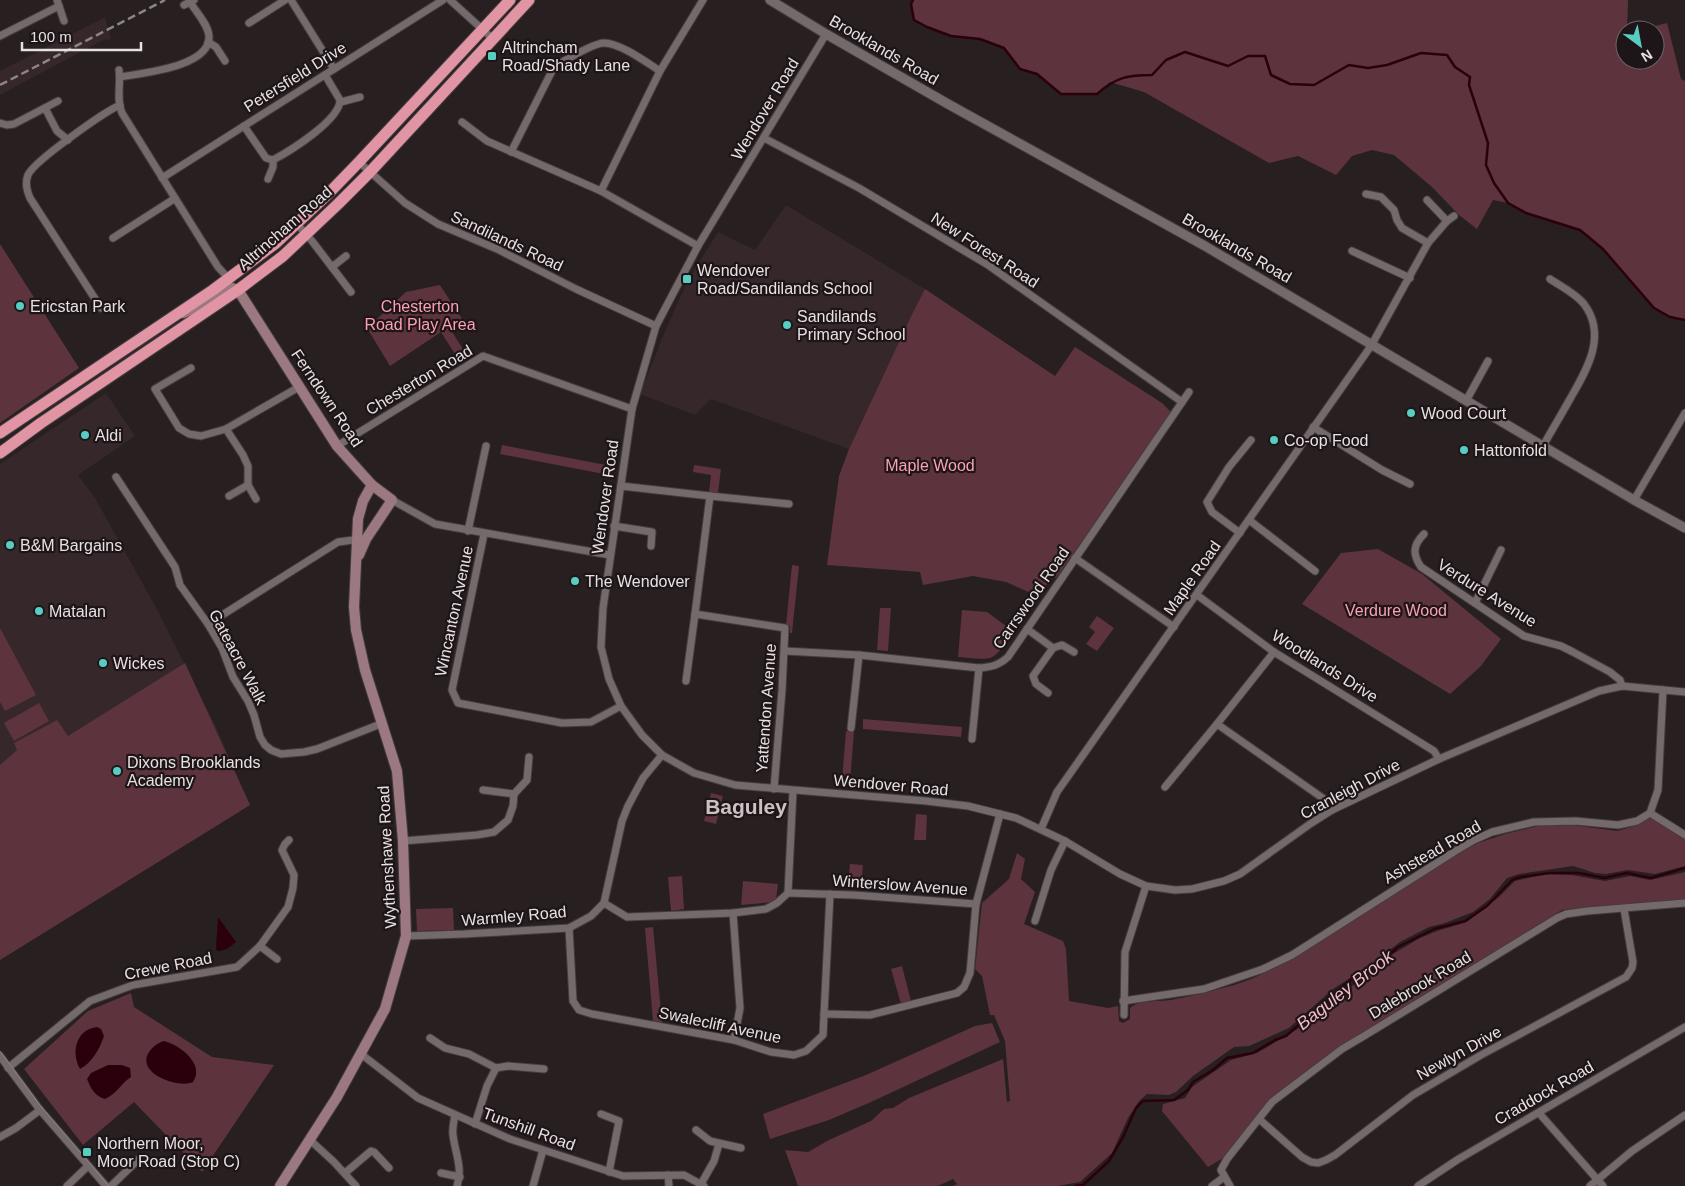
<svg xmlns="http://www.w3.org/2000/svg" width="1685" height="1186" font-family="Helvetica,sans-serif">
<rect width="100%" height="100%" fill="#271f20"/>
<!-- built -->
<g fill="#36272a">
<path d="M105 17 111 39 101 41 0 95V71Z"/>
<path d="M786 205 925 289 912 314 849 449 711 399 695 415 640 394 663 336 688 280 718 232 755 250Z"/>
<path d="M106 393 135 436 78 475 95 498 159 613 215 725 250 805 0 960V464Z"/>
</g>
<!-- green -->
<g fill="#5d343d">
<path d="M913 0H1628L1627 30H1625V60H1655V30H1640L1667 23 1681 79 1685 81V320L1670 317 1654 308 1603 249 1580 230 1526 213 1508 203 1493 200 1477 229 1459 215 1432 187 1394 155 1372 150 1352 156 1336 175 1298 156 1269 163 1144 92 1110 82 1097 94H1061L1037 74 1020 69 1004 48 980 39 951 36 927 27 914 20 911 4Z"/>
<path d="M0 244 79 368 0 423Z"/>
<path d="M440 285 462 319 449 327 468 357 460 362 441 332 390 366 367 328 406 292Z"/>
<path d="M925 289 1055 376 1075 347 1162 403 1171 412 1170 417 1056 578 1051 576 1040 597 1006 582 973 576 923 585 920 572 827 565 839 476 849 449 912 314Z"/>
<path d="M502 445 611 466 609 475 500 454Z"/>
<path d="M694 465 721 469 718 493 709 492 711 475 693 472Z"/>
<path d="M1378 549 1422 574 1501 639 1480 667 1450 694 1302 604 1341 553Z"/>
<path d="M792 565 799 566 792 633H790V626L786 625Z"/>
<path d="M880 608H891L888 651 877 650Z"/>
<path d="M962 610 987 612 1014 632C991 663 996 660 958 657Z"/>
<path d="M1097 616 1114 628 1097 651 1086 644 1095 632 1089 627Z"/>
<path d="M0 628 36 695 5 711 0 702Z"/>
<path d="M185 663 250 805 0 960V765L17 750 14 743 57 720 68 736Z"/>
<path d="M39 703 49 721 14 741 4 723Z"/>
<path d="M863 719 962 727 961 737 863 729Z"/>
<path d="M846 731 854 732 850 781 842 780Z"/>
<path d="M711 793 723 796 716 824 704 821Z"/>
<path d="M916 814 927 815 926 840H914Z"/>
<path d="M1650 816 1685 838V866L1655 874 1628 870 1606 874 1595 873 1573 866 1519 874 1507 878 1490 899 1473 912 1445 923 1429 927 1400 942 1369 966 1333 989 1289 1028 1249 1046 1234 1047 1193 1076 1176 1092 1169 1095 1147 1094 1139 1101 1128 1118 1112 1153 1080 1182 1058 1186H953L957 1184 953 1179 938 1186H798L785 1150 808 1152 829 1140 871 1121 884 1109 893 1108 909 1098 1003 1059 1007 1102 1010 1101 1005 1041 994 1015H990L982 976 975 969 982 903 1009 879 1017 853 1025 859 1021 879 1035 892 1024 924 1063 941 1066 949 1069 1001 1108 1008 1118 1006 1119 1021 1123 1023 1130 1019V1008C1140 999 1158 1002 1171 1000 1192 996 1213 991 1234 985 1255 979 1274 968 1294 958L1449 859 1478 843 1505 834 1538 826 1572 825 1617 831 1638 825Z"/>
<path d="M850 864 863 865 861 888 848 887Z"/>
<path d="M1685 872V900L1562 910 1340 1047 1269 1100 1223 1158 1208 1167 1162 1111 1163 1104 1185 1098 1192 1087 1231 1060 1257 1053 1296 1030 1356 983 1375 971 1393 954 1420 938 1437 931 1467 922 1499 897 1515 881 1546 874 1572 875 1605 881 1630 876 1650 880Z"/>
<path d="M682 876 684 909 671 911 668 877Z"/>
<path d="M743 881 778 884 776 900 774 902 741 905Z"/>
<path d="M453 908 454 930 417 931 416 909Z"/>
<path d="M653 927 662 1023 653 1021 645 928Z"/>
<path d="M902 966 911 1001 901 1004 891 969Z"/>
<path d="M131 993 134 1007 212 1057 274 1065 202 1172 134 1102 83 1145 24 1069 88 1011Z"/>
<path d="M992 1023 1000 1042 871 1102 829 1120 770 1139 763 1114 866 1075 975 1026Z"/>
</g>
<!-- water -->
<g fill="#2b000c">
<path d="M218 917 236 942C230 947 225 951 217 951L216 948Z"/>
<path d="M97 1027 101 1029 104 1036C100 1048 92 1063 80 1069 71 1053 75 1030 97 1027Z"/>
<path d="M164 1041C180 1045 205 1064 193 1082 178 1089 135 1073 149 1052 153 1046 158 1043 164 1041Z"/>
<path d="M108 1065H122L130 1068 131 1077C120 1084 118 1093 105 1099 95 1096 91 1089 87 1079L91 1073Z"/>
</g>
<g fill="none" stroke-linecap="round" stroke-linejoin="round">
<!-- stream -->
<g stroke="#2b000c" stroke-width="2.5">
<path d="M913 0 911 4 914 20 927 27 951 36 980 39 1004 48 1020 69 1037 74 1061 94H1097C1116 77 1128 75 1152 75L1166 60 1185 52 1228 66 1248 56H1265L1271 75 1290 84 1314 85 1349 65 1368 68 1387 65 1421 53 1447 55 1455 67 1470 77 1469 85 1488 143 1486 165 1494 183 1508 203 1526 213 1580 230 1603 249 1654 308 1670 317 1685 320"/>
<path d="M1075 1186 1083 1185 1109 1161 1123 1137 1136 1108 1143 1101 1174 1100 1188 1090 1193 1082 1213 1070 1227 1058 1253 1053 1275 1040 1286 1036 1350 980 1373 969 1398 947 1434 929 1465 921 1487 906 1512 880 1520 877 1550 873H1579L1604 878 1627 873 1651 878 1685 868"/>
</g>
<defs>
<g id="minor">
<path d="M57 0 64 21"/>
<path d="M291 0 334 69"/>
<path d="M450 0 493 39"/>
<path d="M184 5 194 0"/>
<path d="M249 23 285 0"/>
<path d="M826 34 698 246 656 326 632 409 603 608 601 647 609 679 621 706 642 735 662 755 694 773 735 785 926 801 968 806 1016 818 1065 841 1120 874 1146 886 1175 890 1192 889 1224 881 1240 874 1310 824 1332 810 1439 759 1599 691 1622 686 1685 692"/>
<path d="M0 36 59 6"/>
<path d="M208 42 216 47 225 61"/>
<path d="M119 70C121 84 116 100 122 113L208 251 218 267 230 280"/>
<path d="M120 77C142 73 211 67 209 36 208 24 196 12 190 2"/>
<path d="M341 102 360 97"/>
<path d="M45 108 57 131 68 140"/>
<path d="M462 122 487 141 601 191 698 246"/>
<path d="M0 123 7 125 14 124 58 101"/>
<path d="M244 126 266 158 273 160C290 151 340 120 340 100L325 75"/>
<path d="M764 138 859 188 988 265 1182 402"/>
<path d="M511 152 554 67C564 61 593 43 604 43 620 43 646 62 660 71"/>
<path d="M359 162 405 203 438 224 497 249 576 289 656 326"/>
<path d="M162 178 443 0"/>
<path d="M268 179 273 167V160"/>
<path d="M601 191 660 71 703 0"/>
<path d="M1366 194 1381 197 1394 210 1397 220 1402 228 1428 243"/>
<path d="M1427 200 1447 221"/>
<path d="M297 224 312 241 351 292"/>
<path d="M113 238 174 199"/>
<path d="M1352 251 1410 278"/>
<path d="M332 267 346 256"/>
<path d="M101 308 30 198C27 191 25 182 28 175 33 162 104 112 120 105"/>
<path d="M191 368 155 389 179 428 189 434 201 436 226 429 299 387"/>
<path d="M1466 401 1488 361"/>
<path d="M1313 427 1382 470 1410 484"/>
<path d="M226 429 243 455 248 466V485L256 499"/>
<path d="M337 446 483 356 632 409"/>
<path d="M1543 446C1552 430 1561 415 1570 399 1586 371 1608 336 1584 304 1575 293 1562 287 1550 279"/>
<path d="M116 477 175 567 180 585 208 624 222 648 233 677 248 701 254 715 260 737 265 745 271 750 281 754 304 752 317 749 383 723"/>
<path d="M621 486 710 496 695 614 785 628 782 690 774 789"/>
<path d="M229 496 248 485"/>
<path d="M710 496 789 504"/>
<path d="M392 500 435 524 610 555"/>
<path d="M1634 500 1685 413"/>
<path d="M1249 520 1315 571"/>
<path d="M614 526 652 532 651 546"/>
<path d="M468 531 486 446"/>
<path d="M1240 533 1212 512 1207 502 1229 467 1251 440"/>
<path d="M484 534 452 690 458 703 562 723 591 722 621 706"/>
<path d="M1424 534C1412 546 1413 555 1421 567L1524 636 1561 646 1573 652 1610 672 1620 680 1622 686"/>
<path d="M1075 558 1174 627"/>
<path d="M1197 595 1274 652 1434 751 1439 759"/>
<path d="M1475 603 1501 550"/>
<path d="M208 624 338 542 361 539"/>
<path d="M1027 629 1053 648 1062 645 1074 652"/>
<path d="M785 651 859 655 979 668C991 667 998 666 1008 657L1189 392"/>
<path d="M686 681 695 614"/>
<path d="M1048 693 1036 684 1033 676 1053 648"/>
<path d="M1217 724 1324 799 1332 810"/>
<path d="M851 728 859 655"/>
<path d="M972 739 979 668"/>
<path d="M1165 787 1217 724 1274 652"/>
<path d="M483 790 514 794 527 780 529 757"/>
<path d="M1650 813 1685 835"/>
<path d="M1041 829 1057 792 1371 346 1428 243 1447 221 1454 216"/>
<path d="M403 841 477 835 494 832 508 820 513 806 514 794"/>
<path d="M788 893 854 895 976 904"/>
<path d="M604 903 627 917 733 913 766 909 777 903 788 893 793 791"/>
<path d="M733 913 740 1008 734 1040"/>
<path d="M1035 921 1051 870 1065 841"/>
<path d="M569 928 573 1001 579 1010 592 1014 734 1040 771 1052 794 1055 806 1051 823 1035 830 894"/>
<path d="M406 936 464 934 569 928 591 916 604 903 622 821 628 806 643 778 662 755"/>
<path d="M260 946 277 959"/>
<path d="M1123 1001 1204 989 1263 969 1292 955 1457 850 1474 840 1492 832 1534 822 1576 821 1618 825 1637 821 1650 813 1658 790 1663 690"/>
<path d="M824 1014 870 1015 957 993 964 987 970 973 976 904 1000 814"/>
<path d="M1124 1015 1125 952 1146 886"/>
<path d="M430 1038 445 1048 469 1054 496 1068 508 1066 544 1069"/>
<path d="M361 1054 418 1098 510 1139 623 1176 684 1175 704 1186"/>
<path d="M0 1056 40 1110 106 1186"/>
<path d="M8 1068 90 1001 133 985 237 967 260 946 288 907 293 888 294 875 282 850 285 844 289 840"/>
<path d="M1539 1113 1603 1186"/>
<path d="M601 1114 619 1121 609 1172"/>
<path d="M455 1115C454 1121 452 1129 453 1135 455 1153 463 1167 457 1186"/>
<path d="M1259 1119 1302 1157 1311 1162 1318 1163 1326 1160 1335 1155 1413 1095 1481 1055 1626 977 1632 968 1633 962 1624 909"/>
<path d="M475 1124 487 1086 496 1068"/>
<path d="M696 1130 710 1141 741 1148"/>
<path d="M0 1137 16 1128 40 1110"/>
<path d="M310 1140 334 1162 356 1186"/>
<path d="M345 1173 371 1151 374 1152 389 1168"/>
<path d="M441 1173 460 1177"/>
<path d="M668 1175 669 1186"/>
<path d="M701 1184 714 1161 719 1144"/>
<path d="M67 1186 88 1166"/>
<path d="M111 1186 139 1159"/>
<path d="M533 1186 543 1150"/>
<path d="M1212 1186 1224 1177"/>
<path d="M1230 1186 1221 1170 1227 1159 1272 1102 1342 1049 1364 1036 1557 918 1566 914 1587 911 1685 903"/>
<path d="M1418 1186 1457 1160 1685 1027"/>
<path d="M1590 1186 1632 1151 1685 1115"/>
</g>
<path id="tertiary" d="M770 0 826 34 948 104 1205 246 1634 500 1685 528"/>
<g id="secondary">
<path d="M183 313 198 307 229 287 238 290 337 446 372 485 392 500 366 539 359 555"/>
<path d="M280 1186 337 1097 385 1009 406 936 403 841 397 771 365 670 356 630 354 607 358 519 363 501 372 485"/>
</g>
<g id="trunk">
<path d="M0 433 213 290 276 243 328 194 359 162 510 0"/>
<path d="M0 453 41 423 238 290 283 256 338 204 370 172 529 0"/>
</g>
</defs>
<!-- minor casing -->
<use href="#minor" stroke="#443c3e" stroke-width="9"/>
<!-- tertiary casing -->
<use href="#tertiary" stroke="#443c3e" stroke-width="11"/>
<!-- secondary casing -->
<use href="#secondary" stroke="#443c3e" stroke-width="12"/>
<!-- trunk casing -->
<use href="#trunk" stroke="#443c3e" stroke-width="13"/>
<!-- minor -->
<use href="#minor" stroke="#74696b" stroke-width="7"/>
<!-- tertiary -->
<use href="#tertiary" stroke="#74696b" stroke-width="9"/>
<!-- secondary -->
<use href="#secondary" stroke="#9c7981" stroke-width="10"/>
<!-- trunk -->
<use href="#trunk" stroke="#e094a4" stroke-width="11"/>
<!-- tram -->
<path stroke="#8c8586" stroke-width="1" d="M0 1051 39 1104 109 1186"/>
<!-- rail -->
<path stroke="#8c8586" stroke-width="2.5" stroke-dasharray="8 4" stroke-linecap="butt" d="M0 85 165 0"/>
</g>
<!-- markers -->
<g fill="#57cec1" stroke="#1d1517" stroke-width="2">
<rect x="487" y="51" width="10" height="10" rx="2.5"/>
<rect x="682" y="274" width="10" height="10" rx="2.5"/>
<circle cx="20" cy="306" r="5"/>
<circle cx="787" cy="325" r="5"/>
<circle cx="1411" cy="413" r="5"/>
<circle cx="85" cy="435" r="5"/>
<circle cx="1274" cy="440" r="5"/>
<circle cx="1464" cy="450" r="5"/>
<circle cx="10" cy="545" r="5"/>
<circle cx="575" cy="581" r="5"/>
<circle cx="39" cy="611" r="5"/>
<circle cx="103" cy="663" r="5"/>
<circle cx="117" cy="771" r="5"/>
<rect x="82" y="1147" width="10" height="10" rx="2.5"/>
</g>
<g text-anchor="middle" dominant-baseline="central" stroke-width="4.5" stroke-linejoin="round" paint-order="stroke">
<!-- poi labels -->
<g font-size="16" fill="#e7e1e2" stroke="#1d1517" text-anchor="start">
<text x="502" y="47">Altrincham<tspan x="502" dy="18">Road/Shady Lane</tspan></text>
<text x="697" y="270">Wendover<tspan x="697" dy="18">Road/Sandilands School</tspan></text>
<text x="30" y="306">Ericstan Park</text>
<text x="797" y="316">Sandilands<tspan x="797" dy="18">Primary School</tspan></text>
<text x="1421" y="413">Wood Court</text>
<text x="95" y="435">Aldi</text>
<text x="1284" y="440">Co-op Food</text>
<text x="1474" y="450">Hattonfold</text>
<text x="20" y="545">B&amp;M Bargains</text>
<text x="585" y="581">The Wendover</text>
<text x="49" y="611">Matalan</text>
<text x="113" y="663">Wickes</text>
<text x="127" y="762">Dixons Brooklands<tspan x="127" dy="18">Academy</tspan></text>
<text x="97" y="1143">Northern Moor,<tspan x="97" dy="18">Moor Road (Stop C)</tspan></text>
</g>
<!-- street labels -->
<g font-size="16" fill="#e7e1e2" stroke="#1d1517">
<text transform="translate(884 50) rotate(30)">Brooklands Road</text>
<text transform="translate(295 77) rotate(-32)">Petersfield Drive</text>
<text transform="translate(765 109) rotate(-59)">Wendover Road</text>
<text transform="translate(285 228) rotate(-41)">Altrincham Road</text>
<text transform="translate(507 241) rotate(25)">Sandilands Road</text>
<text transform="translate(1237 248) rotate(30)">Brooklands Road</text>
<text transform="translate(985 250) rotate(33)">New Forest Road</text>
<text transform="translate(419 380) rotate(-31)">Chesterton Road</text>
<text transform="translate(327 398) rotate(56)">Ferndown Road</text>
<text transform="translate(605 497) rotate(-82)">Wendover Road</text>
<text transform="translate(1192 578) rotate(-55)">Maple Road</text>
<text transform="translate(1487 593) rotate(32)">Verdure Avenue</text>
<text transform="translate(1031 598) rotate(-55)">Carrswood Road</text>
<text transform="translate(454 611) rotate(-78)">Wincanton Avenue</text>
<text transform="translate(238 657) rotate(62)">Gateacre Walk</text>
<text transform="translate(1325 666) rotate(32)">Woodlands Drive</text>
<text transform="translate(766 708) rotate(-86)">Yattendon Avenue</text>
<text transform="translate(891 785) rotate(5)">Wendover Road</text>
<text transform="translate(1350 789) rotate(-28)">Cranleigh Drive</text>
<text transform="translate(1432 852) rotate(-30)">Ashstead Road</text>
<text transform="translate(387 857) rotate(-93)">Wythenshawe Road</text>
<text transform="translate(900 885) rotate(4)">Winterslow Avenue</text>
<text transform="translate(514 916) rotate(-5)">Warmley Road</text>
<text transform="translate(168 966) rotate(-11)">Crewe Road</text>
<text transform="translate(1420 985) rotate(-31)">Dalebrook Road</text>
<text transform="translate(720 1025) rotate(12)">Swalecliff Avenue</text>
<text transform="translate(1459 1053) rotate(-29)">Newlyn Drive</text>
<text transform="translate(1544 1093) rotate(-30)">Craddock Road</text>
<text transform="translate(529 1129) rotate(20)">Tunshill Road</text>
</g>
<!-- park labels -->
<g font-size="16" fill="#fca0b4" stroke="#1d1517">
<text x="420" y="306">Chesterton<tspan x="420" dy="18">Road Play Area</tspan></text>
<text x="930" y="465">Maple Wood</text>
<text x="1396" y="610">Verdure Wood</text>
</g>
<!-- water labels -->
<g font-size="18" font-style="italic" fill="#f4bbc7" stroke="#1d1517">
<text transform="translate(1345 990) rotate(-38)">Baguley Brook</text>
</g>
<!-- district labels -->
<g font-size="21" font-weight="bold" fill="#ccc0c2" stroke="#1d1517">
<text x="746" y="806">Baguley</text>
</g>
</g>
<!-- north arrow -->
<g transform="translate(1640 45) rotate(148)"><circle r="24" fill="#1d1517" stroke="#6e6768"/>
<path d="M0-4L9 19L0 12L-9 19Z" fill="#57cec1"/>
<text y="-8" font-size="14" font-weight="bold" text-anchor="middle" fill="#e7e1e2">N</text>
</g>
<!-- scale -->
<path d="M22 42v8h119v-8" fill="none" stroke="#e7e1e2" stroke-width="2.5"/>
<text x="30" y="42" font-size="15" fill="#e7e1e2" stroke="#1d1517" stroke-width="4" paint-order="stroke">100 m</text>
</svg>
